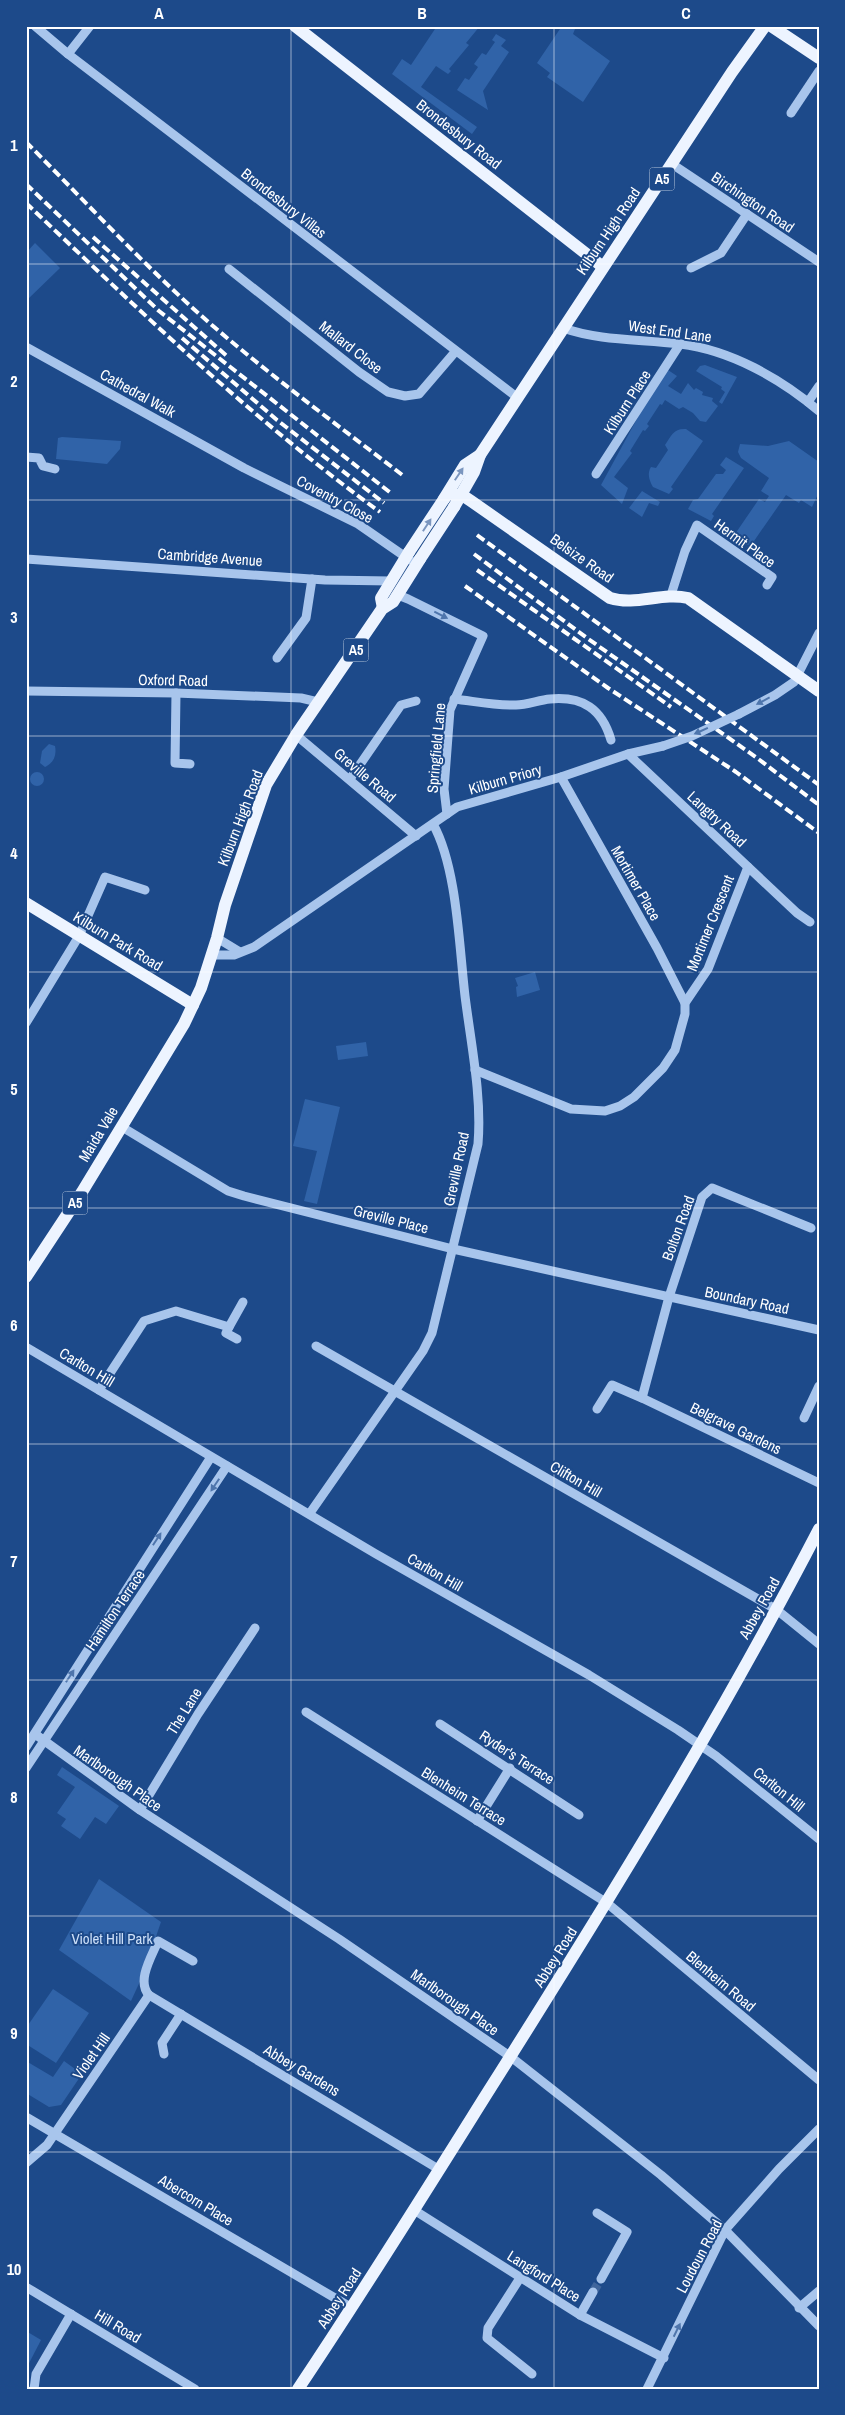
<svg xmlns="http://www.w3.org/2000/svg" width="845" height="2415" font-family="'Archivo Narrow',sans-serif">
<rect width="100%" height="100%" fill="#1d4a8a"/>
<!-- green -->
<g fill="#3063a8">
<path d="M437 26H480L466 43 469 45 449 69 451 71 448 74 436 66 421 87 477 127 472 134 392 74 402 59 411 65Z"/>
<path d="M562 26H571L575 29 573 34 610 61 583 102 547 77 550 73 537 63Z"/>
<path d="M496 34 506 40 501 46 509 52 483 91 488 110 457 90 465 78 469 80 478 67 474 64 482 53 486 55 495 42 492 40Z"/>
<path d="M35 243 60 268 26 301V253Z"/>
<path d="M705 365 737 377 722 404 719 402 725 392 721 389 722 387 696 371 700 366Z"/>
<path d="M668 370 677 376 668 386 681 394 688 383 694 390 696 388 703 392 702 395 713 398 712 401 718 406 706 422 700 421 693 413 683 407 679 409 665 400 662 405 660 404 647 424 649 426 645 431 643 430 630 451 632 453 614 477 628 488 622 504 601 485 663 371Z"/>
<path d="M686 429 703 441 671 487 673 489 669 494 653 487C649 480 647 473 651 467L656 468 668 450 665 445C671 436 674 428 686 429Z"/>
<path d="M58 438 62 437 121 441 120 449 107 464 56 459Z"/>
<path d="M789 441 819 462V492L812 507 801 500 799 503 786 495 754 541 756 543 753 548 733 537 759 499 765 502 769 496 761 491 769 478 741 458 738 452 740 444 768 446Z"/>
<path d="M726 457 744 468 712 514 714 516 711 521 688 509 693 500 698 499 716 474H723L726 470 720 465Z"/>
<path d="M642 491 660 502 658 506 649 503 642 517 629 508Z"/>
<path d="M49 744 55 746C57 756 53 763 45 767L40 763 42 751Z"/>
<circle cx="37" cy="779" r="7"/>
<path d="M535 972 540 990 517 997 516 987 518 986 515 978Z"/>
<path d="M366 1042 368 1056 338 1060 336 1046Z"/>
<path d="M305 1099 340 1107 317 1204 304 1201 317 1151 293 1146Z"/>
<path d="M62 1767 119 1806 106 1824 95 1817 80 1839 61 1826 66 1819 57 1813 75 1787 57 1775Z"/>
<path d="M99 1879 161 1922 142 1977 131 2001 59 1950Z"/>
<path d="M53 1989 89 2013 56 2063 26 2044V2028Z"/>
<path d="M26 2061 53 2077 64 2061 82 2074 61 2105 49 2107 26 2093Z"/>
<path d="M26 2331 41 2340 26 2369Z"/>
</g>
<g fill="none" stroke-linecap="round" stroke-linejoin="round">
<!-- minor-tunnel -->
<path stroke="#3f659c" stroke-width="9" stroke-dasharray="9 4.5" stroke-linecap="butt" d="M593 2292 601 2279"/>
<!-- minor -->
<g stroke="#a8c5ec" stroke-width="9">
<path d="M35 26 68 54 518 398"/>
<path d="M68 54 90 26"/>
<path d="M791 113 819 71"/>
<path d="M672 164 819 262"/>
<path d="M691 268 721 253 747 214"/>
<path d="M229 269 359 372 388 392 405 396 419 394 455 352"/>
<path d="M563 328C600 341 641 339 680 344 730 350 780 378 819 411"/>
<path d="M26 347 244 468 358 524 410 560"/>
<path d="M808 402 819 386"/>
<path d="M26 457 39 458 43 466 55 469"/>
<path d="M596 474 680 344"/>
<path d="M26 559 325 580 391 581"/>
<path d="M398 595 408 599 483 636 450 710 444 789 447 814"/>
<path d="M671 595 685 551 697 525 772 577 767 585"/>
<path d="M277 658 306 618 312 579"/>
<path d="M26 691 176 693 301 698 318 702"/>
<path d="M176 693 175 763 190 764"/>
<path d="M454 699C473 701 496 706 516 705 527 705 539 700 550 699 583 696 602 709 611 740"/>
<path d="M739 714 775 695 794 682 819 633"/>
<path d="M296 735 416 836"/>
<path d="M628 754 797 913 810 922"/>
<path d="M561 777 657 948 685 1003"/>
<path d="M350 779 401 705 416 701"/>
<path d="M217 938 240 952"/>
<path d="M212 955H234L254 947 457 807 561 777 628 754 663 746"/>
<path d="M26 1023 79 936 105 877 145 890"/>
<path d="M475 1070 571 1109 605 1111 620 1106 634 1097 663 1068 675 1050 685 1014V1003L708 969 748 867"/>
<path d="M122 1127 228 1191 244 1196 453 1249 819 1330"/>
<path d="M229 1327 243 1302"/>
<path d="M316 1346 777 1610 819 1644"/>
<path d="M26 1347 376 1554 589 1675 678 1730 716 1756 819 1839"/>
<path d="M99 1390 144 1321 176 1311 229 1327 226 1333 237 1339"/>
<path d="M642 1398 819 1483"/>
<path d="M597 1409 612 1385 642 1398 669 1297 702 1197 712 1188 811 1228"/>
<path d="M804 1418 819 1386"/>
<path d="M310 1513 423 1351 432 1333 478 1144C482 1096 471 1044 465 996 459 945 457 867 433 824"/>
<path d="M306 1712 607 1903 819 2080"/>
<path d="M440 1724 579 1815"/>
<path d="M35 1734 140 1810 339 1939 511 2057 661 2175 725 2230 819 2326"/>
<path d="M26 1747 211 1457"/>
<path d="M26 1768 227 1466"/>
<path d="M140 1810 198 1714 255 1628"/>
<path d="M477 1821 510 1768"/>
<path d="M193 1961 158 1941C152 1956 136 1981 149 1995L440 2170"/>
<path d="M164 2054 162 2043 181 2014"/>
<path d="M26 2117 352 2308"/>
<path d="M26 2163 47 2145 149 1995"/>
<path d="M414 2210 580 2315 664 2358"/>
<path d="M597 2213 627 2232 601 2279"/>
<path d="M520 2278 488 2328 487 2338 532 2374"/>
<path d="M26 2287 195 2389"/>
<path d="M799 2308 819 2291"/>
<path d="M580 2315 593 2292"/>
<path d="M34 2389 36 2374 71 2314"/>
<path d="M647 2389 725 2230 779 2169 819 2129"/>
</g>
<!-- major -->
<g stroke="#edf4ff" stroke-width="12">
<path d="M295 26 603 267"/>
<path d="M771 26 819 58"/>
<path d="M453 495H462L471 501 610 598C636 606 662 592 688 598L819 691"/>
<path d="M444 499 465 465 480 455"/>
<path d="M454 507 474 472 480 455 732 72 765 26"/>
<path d="M383 608 381 598 409 552"/>
<path d="M26 903 193 1005"/>
<path d="M26 1277 82 1192 184 1024 201 988 217 938 225 905 266 785 296 735 382 609 393 602 420 559"/>
<path d="M298 2389C363 2292 424 2194 486 2095 603 1910 718 1724 819 1529"/>
</g>
<!-- rail -->
<g stroke="#fff" stroke-width="4" stroke-dasharray="9 4" stroke-linecap="butt">
<path d="M26 142C88 204 147 269 213 326 275 379 340 427 405 477"/>
<path d="M26 184 159 311 392 494"/>
<path d="M26 203C140 311 253 420 380 512"/>
<path d="M93 237 229 358"/>
<path d="M182 338 277 420 384 503"/>
<path d="M477 535 819 785"/>
<path d="M474 554 587 638 757 758 819 805"/>
<path d="M477 570 671 707"/>
<path d="M465 586 608 688 736 772 819 833"/>
</g>
<!-- minor-bridge -->
<path stroke="#a8c5ec" stroke-width="9" d="M663 746 692 736 739 714"/>
<!-- major-bridge -->
<g stroke="#edf4ff" stroke-width="12">
<path d="M409 552 444 499"/>
<path d="M420 559 454 507"/>
</g>
</g>
<!-- one-way arrows -->
<defs><path id="oneway-solid" d="M-6-.8H1V-3.2L6.5 0L1 3.2V.8H-6Z" transform="scale(1.25)"/></defs>
<g fill="#7b96bf">
<use href="#oneway-solid" transform="translate(459 474) rotate(-56)"/>
<use href="#oneway-solid" transform="translate(427 525) rotate(-57)"/>
</g>
<g fill="#4e75ac">
<use href="#oneway-solid" transform="translate(441 615) rotate(27)"/>
<use href="#oneway-solid" transform="translate(763 701) rotate(152)"/>
<use href="#oneway-solid" transform="translate(701 731) rotate(156)"/>
<use href="#oneway-solid" transform="translate(215 1485) rotate(124)"/>
<use href="#oneway-solid" transform="translate(157 1539) rotate(-57)"/>
<use href="#oneway-solid" transform="translate(70 1676) rotate(-57)"/>
<use href="#oneway-solid" transform="translate(677 2330) rotate(-64)"/>
</g>
<!-- grid -->
<path fill="none" stroke="#fff" stroke-width="1" stroke-opacity="0.55" d="M291 26V2389M554 26V2389M26 264H819M26 500H819M26 736H819M26 972H819M26 1208H819M26 1444H819M26 1680H819M26 1916H819M26 2152H819"/>
<g text-anchor="middle" dominant-baseline="central" stroke-width="4" stroke-linejoin="round" paint-order="stroke">
<!-- shield labels -->
<g fill="#1d4a8a" stroke="#bbc9dc" stroke-width="1">
<rect x="649.5" y="167.5" width="25" height="23" rx="4"/>
<rect x="343.5" y="638.5" width="25" height="23" rx="4"/>
<rect x="62.5" y="1191.5" width="25" height="23" rx="4"/>
</g>
<g font-size="14" font-weight="bold" fill="#fff">
<text x="662" y="179">A5</text>
<text x="356" y="650">A5</text>
<text x="75" y="1203">A5</text>
</g>
<!-- street labels -->
<g font-size="15" fill="#fff" stroke="#1d4a8a">
<text transform="translate(459 134) rotate(38)">Brondesbury Road</text>
<text transform="translate(753 202) rotate(34)">Birchington Road</text>
<text transform="translate(284 203) rotate(38)">Brondesbury Villas</text>
<text transform="translate(608 231) rotate(-56)">Kilburn High Road</text>
<text transform="translate(670 331) rotate(8)">West End Lane</text>
<text transform="translate(351 347) rotate(38)">Mallard Close</text>
<text transform="translate(138 393) rotate(29)">Cathedral Walk</text>
<text transform="translate(627 402) rotate(-57)">Kilburn Place</text>
<text transform="translate(335 499) rotate(28)">Coventry Close</text>
<text transform="translate(745 543) rotate(36)">Hermit Place</text>
<text transform="translate(210 557) rotate(4)">Cambridge Avenue</text>
<text transform="translate(582 558) rotate(35)">Belsize Road</text>
<text transform="translate(173 680) rotate(1)">Oxford Road</text>
<text transform="translate(436 748) rotate(-85)">Springfield Lane</text>
<text transform="translate(365 775) rotate(40)">Greville Road</text>
<text transform="translate(505 779) rotate(-16)">Kilburn Priory</text>
<text transform="translate(240 818) rotate(-69)">Kilburn High Road</text>
<text transform="translate(717 819) rotate(43)">Langtry Road</text>
<text transform="translate(636 883) rotate(60)">Mortimer Place</text>
<text transform="translate(710 923) rotate(-68)">Mortimer Crescent</text>
<text transform="translate(118 941) rotate(31)">Kilburn Park Road</text>
<text transform="translate(98 1134) rotate(-59)">Maida Vale</text>
<text transform="translate(456 1169) rotate(-78)">Greville Road</text>
<text transform="translate(391 1219) rotate(14)">Greville Place</text>
<text transform="translate(678 1228) rotate(-70)">Bolton Road</text>
<text transform="translate(747 1300) rotate(12)">Boundary Road</text>
<text transform="translate(87 1367) rotate(31)">Carlton Hill</text>
<text transform="translate(736 1428) rotate(26)">Belgrave Gardens</text>
<text transform="translate(576 1479) rotate(30)">Clifton Hill</text>
<text transform="translate(435 1572) rotate(30)">Carlton Hill</text>
<text transform="translate(759 1608) rotate(-61)">Abbey Road</text>
<text transform="translate(115 1610) rotate(-56)">Hamilton Terrace</text>
<text transform="translate(184 1711) rotate(-58)">The Lane</text>
<text transform="translate(517 1757) rotate(33)">Ryder's Terrace</text>
<text transform="translate(118 1778) rotate(35)">Marlborough Place</text>
<text transform="translate(779 1789) rotate(39)">Carlton Hill</text>
<text transform="translate(464 1796) rotate(32)">Blenheim Terrace</text>
<text transform="translate(555 1957) rotate(-58)">Abbey Road</text>
<text transform="translate(721 1981) rotate(40)">Blenheim Road</text>
<text transform="translate(455 2002) rotate(35)">Marlborough Place</text>
<text transform="translate(91 2056) rotate(-55)">Violet Hill</text>
<text transform="translate(302 2070) rotate(31)">Abbey Gardens</text>
<text transform="translate(196 2200) rotate(31)">Abercorn Place</text>
<text transform="translate(699 2256) rotate(-62)">Loudoun Road</text>
<text transform="translate(544 2276) rotate(32)">Langford Place</text>
<text transform="translate(339 2298) rotate(-57)">Abbey Road</text>
<text transform="translate(118 2326) rotate(31)">Hill Road</text>
</g>
<!-- park labels -->
<g font-size="15" fill="#cde0f9" stroke="#1d4a8a">
<text x="112" y="1938">Violet Hill Park</text>
</g>
</g>
<!-- border -->
<rect width="845" height="2415" fill="none" stroke="#1d4a8a" stroke-width="55"/>
<rect x="28" y="28" width="790" height="2360" fill="none" stroke="#fff" stroke-width="2"/>
<g font-size="16" text-anchor="middle" font-weight="bold" fill="#fff">
<text x="159" y="19">A</text>
<text x="422" y="19">B</text>
<text x="686" y="19">C</text>
<text x="14" y="151">1</text>
<text x="14" y="387">2</text>
<text x="14" y="623">3</text>
<text x="14" y="859">4</text>
<text x="14" y="1095">5</text>
<text x="14" y="1331">6</text>
<text x="14" y="1567">7</text>
<text x="14" y="1803">8</text>
<text x="14" y="2039">9</text>
<text x="14" y="2275">10</text>
</g>
</svg>
